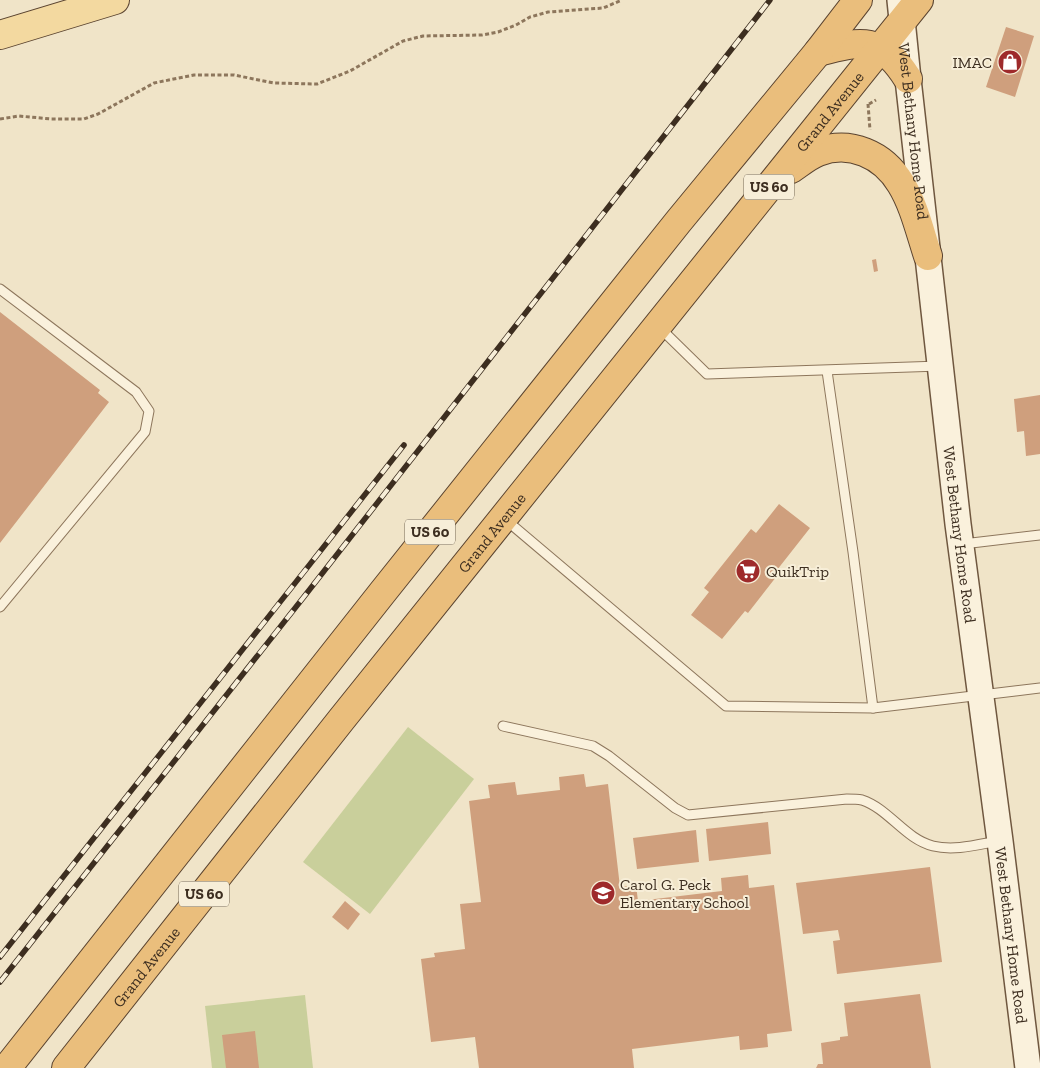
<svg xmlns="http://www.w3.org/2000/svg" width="1040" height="1068" font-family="'Zilla Slab',serif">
<rect width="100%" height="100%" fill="#f0e4c8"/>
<!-- green -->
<g fill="#c9cf9b">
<path d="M408 727 474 779 370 914 303 862Z"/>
<path d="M305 995 313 1068H212L205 1006Z"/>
</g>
<!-- building -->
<g fill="#cf9f7d">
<path d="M1006 27 1034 36 1015 97 986 87Z"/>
<path d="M876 259 878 271 874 272 872 260Z"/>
<path d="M0 312 100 390 98 393 109 402 0 543Z"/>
<path d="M1040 395V454L1026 456 1024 431 1017 432 1014 399Z"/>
<path d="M779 504 810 528 777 570 780 572 748 613 745 611 722 639 691 615 709 592 704 588 751 529 756 533Z"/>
<path d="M584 774 586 787 608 784 620 887 636 885 638 901 722 891 721 878 748 875 749 888 774 885 792 1031 767 1034 768 1047 740 1050 739 1036 632 1049 634 1068H479L475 1037 431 1042 421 959 435 957 434 953 465 949 460 904 481 902 469 801 490 798 488 785 515 782 517 795 560 790 559 777Z"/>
<path d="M768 822 771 854 709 861 706 829Z"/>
<path d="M696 830 699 862 637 869 633 838Z"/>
<path d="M930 867 942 962 837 974 833 941 840 940 838 930 803 934 796 883Z"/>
<path d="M345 901 360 914 348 930 332 917Z"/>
<path d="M920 994 931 1068H816L818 1064H823L821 1043 840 1040V1037L848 1036 844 1003Z"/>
<path d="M255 1031 259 1068H226L222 1035Z"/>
</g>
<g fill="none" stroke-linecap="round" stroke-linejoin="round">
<defs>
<g id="service">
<path d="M0 289 136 392 149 411 145 432 0 607"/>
<path d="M659 327 707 374 940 366"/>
<path d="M827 371 853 552 873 708 1040 688"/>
<path d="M506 520 726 706 873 708"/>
<path d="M963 544 1040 535"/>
<path d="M503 726 593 746 609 756 675 808 688 815 847 799C851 799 857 799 862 800 889 809 905 839 933 846 954 851 976 845 998 841"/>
</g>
<g id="secondary">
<path id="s1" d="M900 0 908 79 958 524 1000 841 1028 1068"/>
</g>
<path id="primary" d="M0 35 115 0"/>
<g id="trunk">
<path d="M818 52C863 40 881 36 908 79"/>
<path d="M791 169C800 163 808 156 818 152 850 140 883 154 901 184 914 205 920 232 928 256"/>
<path d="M7 1068 382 593 678 222 818 52 858 0"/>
<path id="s2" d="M66 1068 341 720 919 0"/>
</g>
</defs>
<!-- service casing -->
<use href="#service" stroke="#8d765c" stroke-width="11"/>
<!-- secondary casing -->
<use href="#secondary" stroke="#6f573f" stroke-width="28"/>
<!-- primary casing -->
<use href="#primary" stroke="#5b4430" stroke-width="30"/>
<!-- trunk casing -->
<use href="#trunk" stroke="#5b4430" stroke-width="30"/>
<!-- path -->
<g stroke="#8d765c" stroke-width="3" stroke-dasharray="4 2.5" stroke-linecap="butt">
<path d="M868 104 870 130"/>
<path d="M869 104 876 100"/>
<path d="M0 119 19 116 51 119H84L98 114 154 83 194 75H234L274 83 317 84 350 71 403 41 423 36 482 35 498 32 516 25 530 17 548 12 603 8 622 0"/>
</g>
<!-- service -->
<use href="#service" stroke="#faf1dc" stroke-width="9"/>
<!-- secondary -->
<use href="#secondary" stroke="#faf1dc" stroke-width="25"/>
<!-- primary -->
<use href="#primary" stroke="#f3d9a0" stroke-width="28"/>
<!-- trunk -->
<use href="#trunk" stroke="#eabe7c" stroke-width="28"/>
<defs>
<g id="rail">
<path d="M0 957 404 445"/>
<path d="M0 982 303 598 770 0"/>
</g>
</defs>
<!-- rail casing -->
<use href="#rail" stroke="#3d2e20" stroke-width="5.5"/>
<!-- rail -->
<use href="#rail" stroke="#f7eed8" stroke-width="4" stroke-dasharray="11" stroke-linecap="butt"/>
</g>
<!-- icons -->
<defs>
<symbol id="shop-disc" viewBox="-11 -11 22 22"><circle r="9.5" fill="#9e2a2b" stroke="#f7eed8"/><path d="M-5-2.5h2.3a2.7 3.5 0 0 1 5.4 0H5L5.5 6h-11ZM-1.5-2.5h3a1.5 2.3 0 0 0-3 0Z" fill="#fff"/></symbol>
<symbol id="supermarket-disc" viewBox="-11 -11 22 22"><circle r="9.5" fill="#9e2a2b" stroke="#f7eed8"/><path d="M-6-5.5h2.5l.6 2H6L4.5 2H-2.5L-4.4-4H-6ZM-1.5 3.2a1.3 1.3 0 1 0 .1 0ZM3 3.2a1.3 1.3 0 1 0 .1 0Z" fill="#fff"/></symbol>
<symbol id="school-disc" viewBox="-11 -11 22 22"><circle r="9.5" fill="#9e2a2b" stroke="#f7eed8"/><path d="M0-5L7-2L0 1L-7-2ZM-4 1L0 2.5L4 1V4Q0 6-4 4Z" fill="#fff"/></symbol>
</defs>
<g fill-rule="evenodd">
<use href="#shop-disc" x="996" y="48" width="28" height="28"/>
<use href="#supermarket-disc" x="734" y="557" width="28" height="28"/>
<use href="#school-disc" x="589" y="879" width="28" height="28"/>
</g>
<g text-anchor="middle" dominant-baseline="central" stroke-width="4" stroke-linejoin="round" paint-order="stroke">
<!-- shield labels -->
<g fill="#f7eed8" stroke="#756857" stroke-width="1">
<rect x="744" y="174.5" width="50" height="25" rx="4"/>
<rect x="405" y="519.5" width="50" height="25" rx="4"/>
<rect x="179" y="881.5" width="50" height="25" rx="4"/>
</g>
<g font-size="15" font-weight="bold" fill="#3d2e20">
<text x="769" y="187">US 60</text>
<text x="430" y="532">US 60</text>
<text x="204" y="894">US 60</text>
</g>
<!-- poi labels -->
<g font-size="16" fill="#3d2e20" stroke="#f7eed8" text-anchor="start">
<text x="992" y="62" text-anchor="end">IMAC</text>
<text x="766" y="571">QuikTrip</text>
<text x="620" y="884">Carol G. Peck<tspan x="620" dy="18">Elementary School</tspan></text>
</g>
<!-- street labels -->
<g font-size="16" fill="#3d2e20" stroke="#f7eed8">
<text stroke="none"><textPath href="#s2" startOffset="1224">Grand Avenue</textPath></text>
<text stroke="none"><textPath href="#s1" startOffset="132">West Bethany Home Road</textPath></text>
<text stroke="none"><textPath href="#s2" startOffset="684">Grand Avenue</textPath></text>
<text stroke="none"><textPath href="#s1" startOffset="538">West Bethany Home Road</textPath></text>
<text stroke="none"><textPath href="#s1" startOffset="942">West Bethany Home Road</textPath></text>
<text stroke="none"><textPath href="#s2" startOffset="129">Grand Avenue</textPath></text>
</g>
</g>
</svg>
